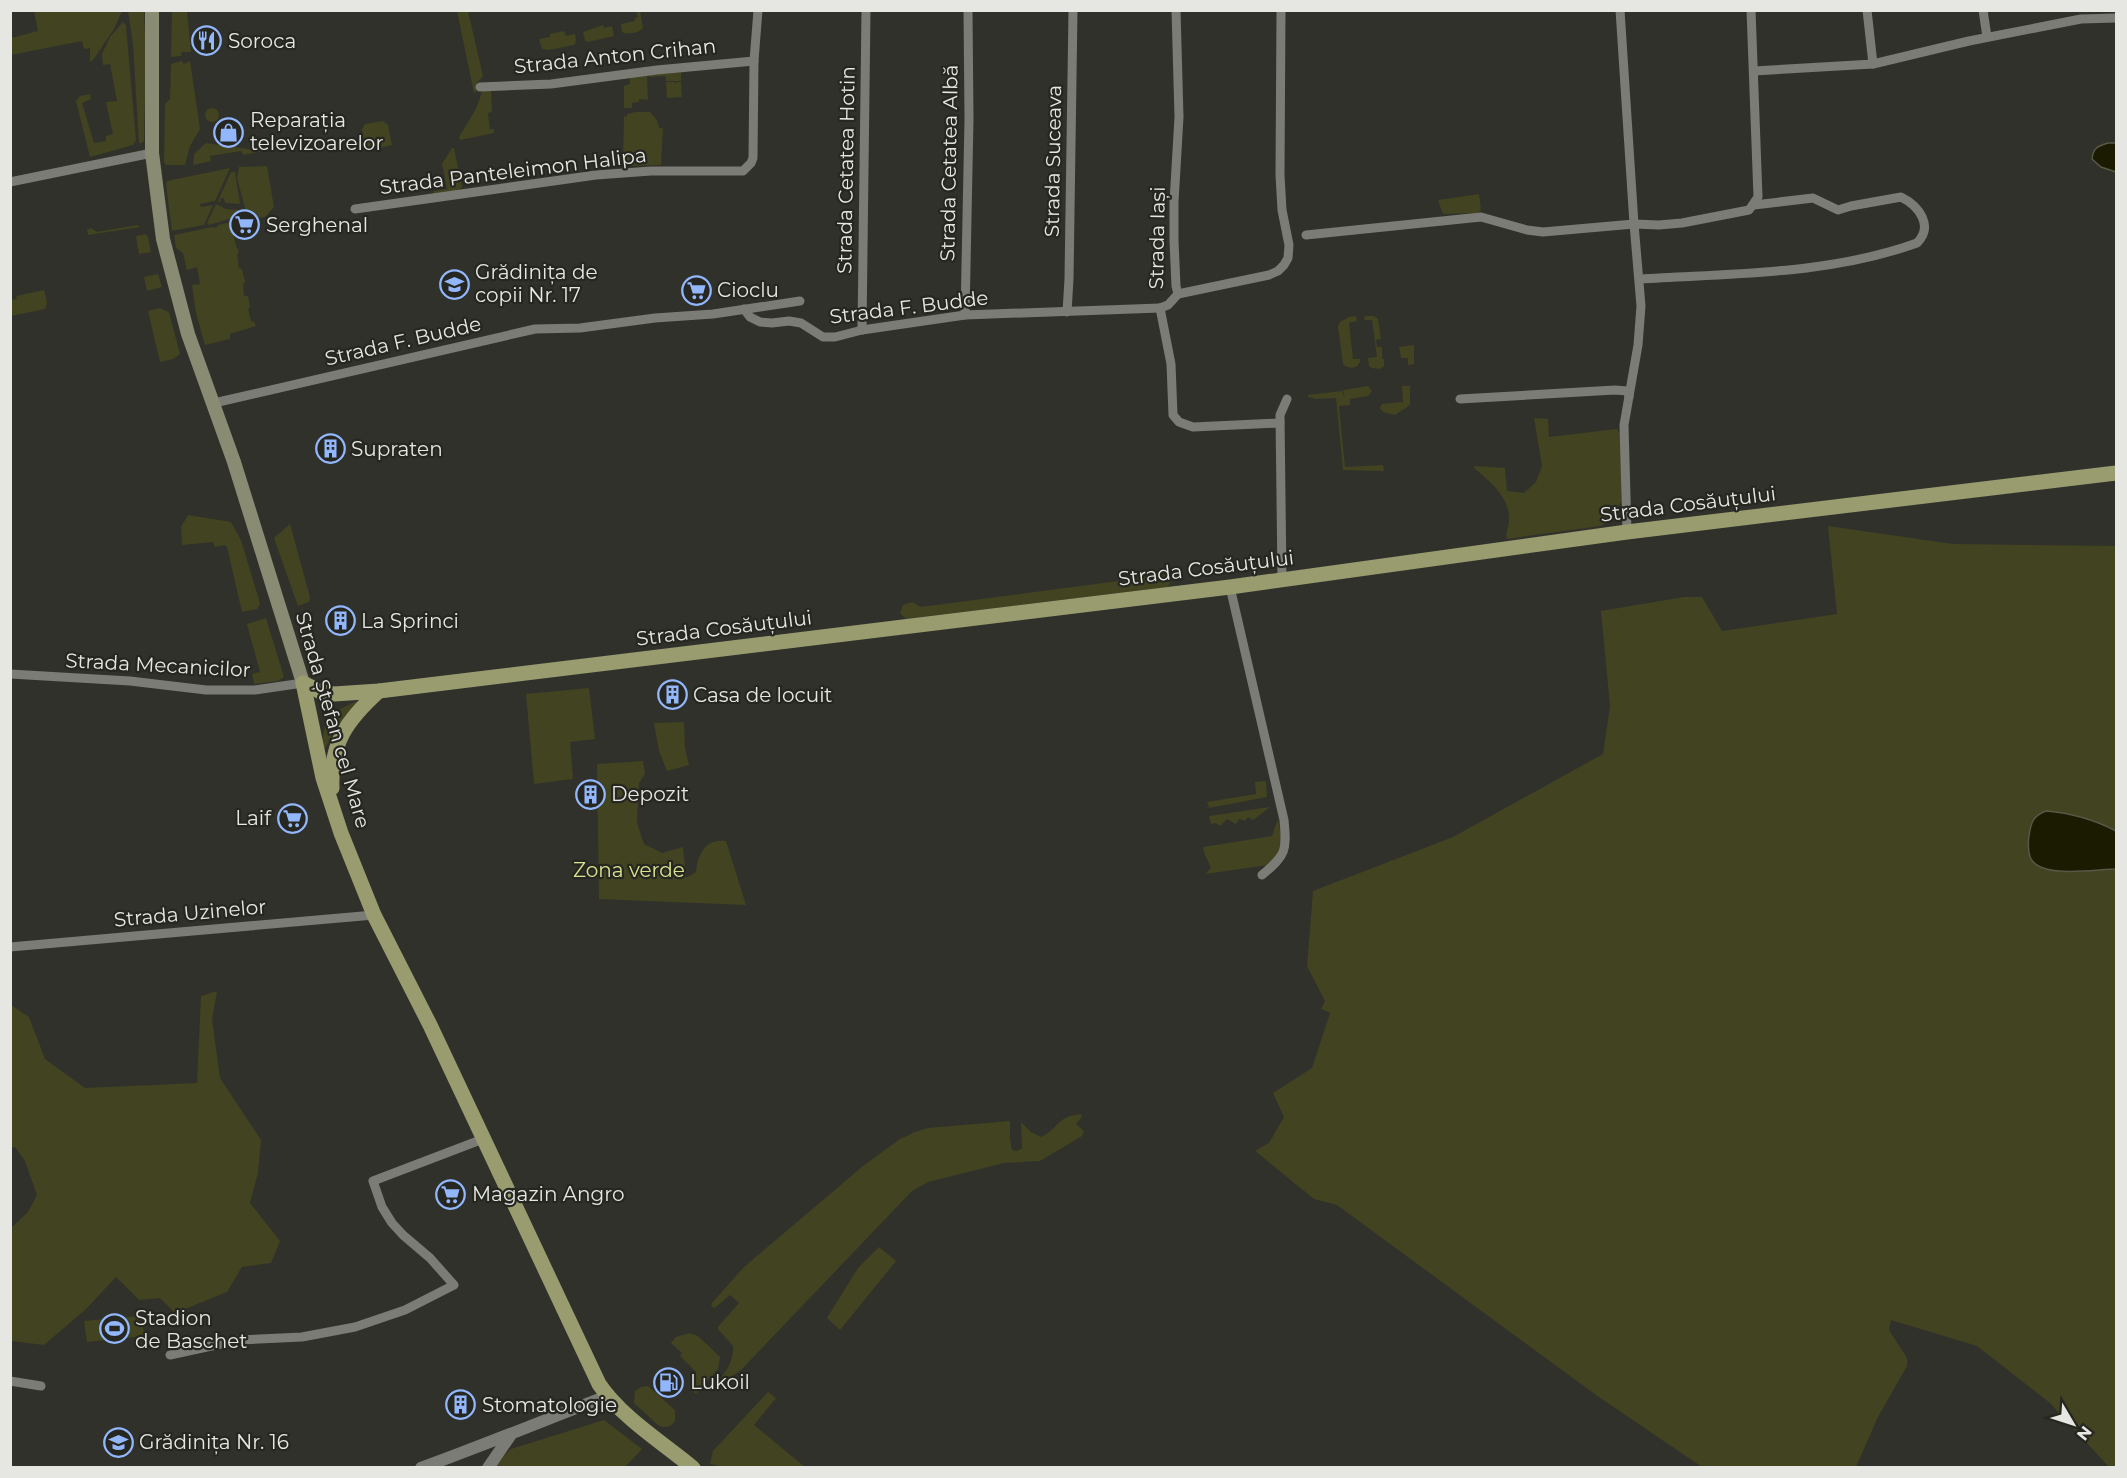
<svg xmlns="http://www.w3.org/2000/svg" width="2127" height="1478" font-family="Montserrat,sans-serif">
<rect width="100%" height="100%" fill="#31312b"/>
<!-- green -->
<g fill="#414321">
<path d="M34 11V10L122 11 114 29 93 60 90 62V48L84 49 82 41 11 55V38L38 31Z"/>
<path d="M128 11H144L146 55 144 141 142 143H139L133 44Z"/>
<path d="M172 11H187L191 52H182L181 56 171 57Z"/>
<path d="M457 11H468L483 76 477 83 476 92 474 93Z"/>
<path d="M636 11H640L643 28C639 33 628 35 622 32L621 24 635 21V18L638 17Z"/>
<path d="M123 22 126 25 136 140 133 145 90 157 76 101 80 96 90 94 91 99 82 103 94 143 106 141V136L113 134 106 102 117 101 110 64 103 65 102 54 110 37Z"/>
<path d="M603 25 604 28 612 26 614 36 588 42 585 41 583 32Z"/>
<path d="M564 31 566 36 575 34 576 41 574 45 549 50 542 49 539 39 550 37V34Z"/>
<path d="M182 61 184 64 190 61 200 129 190 146 185 165H166L164 162 165 104 170 99 171 64Z"/>
<path d="M681 72V81H666L665 76 650 77V75Z"/>
<path d="M647 74 648 100 639 99V102L632 103V108H624V86L630 84V77Z"/>
<path d="M666 82H674L676 84V82H681L682 97 667 98Z"/>
<path d="M483 89 491 90 492 112 488 113 490 129H494V133L460 140 459 137 476 109Z"/>
<circle cx="212" cy="115" r="7"/>
<path d="M636 112H650L657 120 659 128H663L661 165 623 166 624 116 627 117V114Z"/>
<path d="M383 121 388 125 392 145 368 151 365 149 362 129 365 124Z"/>
<path d="M206 143 254 150 261 145H268L269 150 243 155 241 151 210 156 211 161 193 165 194 154Z"/>
<path d="M452 148H454L462 187 458 191 432 195 434 191 447 189 442 164Z"/>
<path d="M267 166 274 207 265 217 248 219 237 178 239 167Z"/>
<path d="M230 168 215 201 200 204 201 207 213 205 204 225 172 231 166 185 167 181Z"/>
<path d="M231 172H235L240 204 225 203 224 198 220 199 221 203 218 201Z"/>
<path d="M1479 194 1481 210 1478 213 1444 214 1442 212 1438 200Z"/>
<path d="M216 204 226 209 241 210 242 215 209 225 207 223Z"/>
<path d="M232 222 231 224 236 246 239 252 237 254 239 268 242 269 245 282 243 284 244 296H248L250 307 248 309 251 321 254 322 256 326 230 334V339L205 345 196 313 192 285 200 284 197 267 187 270 183 253 176 248 174 235 212 227 214 228 217 227 218 225Z"/>
<path d="M137 225 140 227 88 235 87 230 91 228 97 232Z"/>
<path d="M146 234 148 237 151 252 139 254 136 236Z"/>
<path d="M158 274 162 287 147 291 144 277Z"/>
<path d="M44 290 47 302 45 309 11 316V296L13 300 17 299 16 296Z"/>
<path d="M159 308 169 312 180 354 173 359 160 362 148 311Z"/>
<path d="M1365 316H1374L1378 319 1381 339 1376 340 1377 347H1382V359H1384V366L1380 369 1372 368 1369 366 1368 358 1377 357 1372 320H1364Z"/>
<path d="M1349 317 1356 316 1357 321 1349 323 1353 359H1360C1361 369 1348 370 1343 364L1338 326 1340 322Z"/>
<path d="M1414 345V364L1408 365V358H1401L1399 347Z"/>
<path d="M1368 386 1372 391 1368 396 1350 399V405L1339 406 1345 467 1383 465 1384 471 1343 470 1336 398 1316 399 1308 397V395L1342 391 1345 398 1343 390Z"/>
<path d="M1402 386H1410V405L1395 415 1383 412 1380 408 1382 404 1403 402Z"/>
<path d="M1534 418 1548 419 1549 437 1617 429 1621 435V502L1607 523 1600 526 1507 539C1505 532 1509 527 1509 520 1510 498 1491 482 1475 469L1474 466 1505 468 1507 491 1524 493 1536 482 1542 466Z"/>
<path d="M188 515 231 522 241 540 259 600 260 605 257 609 242 612 227 547 225 545 215 547 213 542 182 545 181 527Z"/>
<path d="M290 524 310 597 309 602 298 606 274 538Z"/>
<path d="M1828 526 1953 544 2116 546V1467H2109L2050 1403 1977 1346 1891 1320 1889 1330 1907 1358V1366L1878 1417 1856 1467H1702L1596 1395 1337 1205 1314 1199 1255 1151 1269 1143 1284 1117 1273 1093 1312 1068 1330 1013 1321 1009 1325 1001 1307 966 1313 891 1453 837 1603 754 1610 706 1601 611 1684 597H1702L1722 631 1837 614Z"/>
<path d="M1171 570V581L1168 587 906 619 900 613 903 605 912 602 921 607 1164 575Z"/>
<path d="M266 618 284 677 278 681 254 684 252 674 260 672 247 624Z"/>
<path d="M589 688 595 739 570 742 573 779 534 784 526 694Z"/>
<path d="M360 700 333 732 324 751C318 721 336 709 360 700Z"/>
<path d="M684 722 685 748 689 765 667 771 659 751 654 723Z"/>
<path d="M643 761 645 774 639 783 637 823 644 844 662 853 683 847 686 878 696 872C698 854 705 838 726 841L746 905 599 899 597 764Z"/>
<path d="M1266 781 1267 797 1209 808 1207 802 1256 794 1255 782Z"/>
<path d="M1270 807 1253 820 1248 817 1245 821 1239 819 1236 824 1227 819 1220 826 1216 823 1211 824 1209 816Z"/>
<path d="M1278 819 1282 843 1281 850 1268 865 1205 874 1211 868C1208 860 1204 855 1203 847L1272 836Z"/>
<path d="M217 991 212 1019 220 1078 261 1140 258 1173 250 1203 280 1241 271 1263 242 1267 227 1292 175 1313 160 1298 139 1300 116 1277 86 1309 44 1345 11 1341V1228L28 1212 37 1195 25 1161 15 1147 11 1148V1005L29 1017 45 1059 85 1088 197 1083 201 996Z"/>
<path d="M1081 1114 1082 1117 1076 1124 1084 1131 1082 1136 1040 1161 1004 1163 928 1182 912 1191 741 1370 713 1390 711 1389C723 1376 734 1364 733 1346L717 1328 739 1303 730 1295 716 1307 713 1308 711 1304 744 1267 863 1166 900 1139 915 1132 928 1128 1010 1121V1139L1012 1150 1017 1151 1022 1148 1021 1122 1031 1132 1041 1137C1061 1127 1055 1117 1081 1114Z"/>
<path d="M879 1247 896 1261 840 1330 827 1318 858 1268Z"/>
<path d="M138 1316 146 1336 87 1342 84 1321Z"/>
<path d="M689 1333 698 1336 720 1357 718 1369 696 1394 689 1388 692 1383 689 1380 696 1372 680 1356 682 1353 671 1343 676 1337Z"/>
<path d="M648 1386 675 1410V1421C671 1427 665 1429 658 1425L634 1403 635 1391 641 1387Z"/>
<path d="M768 1392 776 1398 754 1425 805 1467 727 1468 710 1464 713 1451Z"/>
<path d="M604 1420 642 1449 625 1467 495 1468 496 1463 511 1449Z"/>
</g>
<!-- water -->
<g fill="#1a1b01" stroke="#575845" stroke-width="1.5">
<path d="M2108 143H2116V172L2101 167 2092 159C2093 148 2098 146 2108 143Z"/>
<path d="M2046 811C2072 813 2093 819 2116 831V869C2096 869 2043 879 2031 859 2028 853 2028 842 2029 836 2031 822 2033 816 2046 811Z"/>
</g>
<g fill="none" stroke-linecap="round" stroke-linejoin="round">
<!-- minor -->
<g stroke="#7b7c75" stroke-width="9">
<path d="M1176 10 1179 117 1174 202V241L1176 286 1178 294 1168 305 1160 308 1171 364 1173 415 1179 422 1193 427 1280 423"/>
<path d="M1620 10 1634 224 1641 306 1638 345 1624 425 1627 532"/>
<path d="M1867 10 1873 64"/>
<path d="M1983 10 1987 37"/>
<path d="M1754 71 1873 64 1969 41 2081 19 2116 18"/>
<path d="M480 87 551 84 657 70 754 61"/>
<path d="M10 182 152 153"/>
<path d="M355 209 596 175 651 171H743L751 163 753 158 754 61 758 10"/>
<path d="M1306 235 1481 217 1527 230 1543 232 1634 224 1659 225 1682 223 1749 210 1758 197 1751 10"/>
<path d="M1640 279C1733 273 1828 275 1917 243 1934 226 1919 206 1901 197L1851 206 1838 210 1813 198 1754 205"/>
<path d="M1178 294 1269 275 1278 271 1284 265 1288 258 1289 245 1282 210 1280 175 1281 10"/>
<path d="M744 309 750 317 760 322 772 323 789 321 801 323 823 337H835L862 330 965 315 1160 308"/>
<path d="M1067 312 1069 279 1073 10"/>
<path d="M965 315 969 119 968 10"/>
<path d="M862 330 866 10"/>
<path d="M1460 399 1615 390 1628 391 1629 397"/>
<path d="M214 403 535 329 580 328 655 318 713 314 800 301"/>
<path d="M1282 580 1280 415 1287 399"/>
<path d="M1230 587 1284 820C1287 851 1286 855 1262 875"/>
<path d="M10 674 130 681 206 690H255L303 683"/>
<path d="M10 947 374 915"/>
<path d="M170 1355 239 1340 302 1337 355 1327 405 1310 454 1285 430 1258 403 1235 392 1223 382 1207 373 1181 483 1139"/>
<path d="M10 1381 41 1386"/>
</g>
<!-- tertiary -->
<g stroke="#7b7c75" stroke-width="12">
<path d="M421 1468C484 1445 545 1420 607 1396"/>
<path d="M488 1468 510 1436"/>
</g>
<!-- secondary -->
<path stroke="#898c72" stroke-width="14" d="M152 10V153L163 239 188 334 234 462 303 683"/>
<!-- primary -->
<g stroke="#989c6f" stroke-width="15">
<path d="M303 683 321 692 334 694 379 691 1230 587 1627 532 2116 473"/>
<path d="M303 683 323 778 341 833 374 915 430 1025 599 1384C621 1417 663 1443 693 1468"/>
<path d="M332 788C330 743 347 720 379 691"/>
</g>
</g>
<!-- icons -->
<defs>
<symbol id="restaurant-ring" viewBox="-11 -11 22 22"><circle r="9.5" fill="#272721" stroke="#93b7fd" stroke-width="1.5"/><path d="M-5-6h1v4h1v-4h1v4h1v-4h1v5L-1.5 .5V6h-2V.5L-5-1ZM5-6V6H3V1.5H1.5Q1.5-4 5-6Z" fill="#93b7fd"/></symbol>
<symbol id="shop-ring" viewBox="-11 -11 22 22"><circle r="9.5" fill="#272721" stroke="#93b7fd" stroke-width="1.5"/><path d="M-5-2.5h2.3a2.7 3.5 0 0 1 5.4 0H5L5.5 6h-11ZM-1.5-2.5h3a1.5 2.3 0 0 0-3 0Z" fill="#93b7fd"/></symbol>
<symbol id="supermarket-ring" viewBox="-11 -11 22 22"><circle r="9.5" fill="#272721" stroke="#93b7fd" stroke-width="1.5"/><path d="M-6-5.5h2.5l.6 2H6L4.5 2H-2.5L-4.4-4H-6ZM-1.5 3.2a1.3 1.3 0 1 0 .1 0ZM3 3.2a1.3 1.3 0 1 0 .1 0Z" fill="#93b7fd"/></symbol>
<symbol id="school-ring" viewBox="-11 -11 22 22"><circle r="9.5" fill="#272721" stroke="#93b7fd" stroke-width="1.5"/><path d="M0-5L7-2L0 1L-7-2ZM-4 1L0 2.5L4 1V4Q0 6-4 4Z" fill="#93b7fd"/></symbol>
<symbol id="building-ring" viewBox="-11 -11 22 22"><circle r="9.5" fill="#272721" stroke="#93b7fd" stroke-width="1.5"/><path d="M-4-6H4V6H1V3H-1V6H-4ZM-2.5-4.3h1.7v1.8h-1.7ZM.8-4.3h1.7v1.8H.8ZM-2.5-1h1.7V.8h-1.7ZM.8-1h1.7V.8H.8Z" fill="#93b7fd"/></symbol>
<symbol id="stadium-ring" viewBox="-11 -11 22 22"><circle r="9.5" fill="#272721" stroke="#93b7fd" stroke-width="1.5"/><path d="M0-5a6.5 5 0 1 0 0 10a6.5 5 0 1 0 0-10ZM-3.5-1.8h7v3.6h-7Z" fill="#93b7fd"/></symbol>
<symbol id="fuel-ring" viewBox="-11 -11 22 22"><circle r="9.5" fill="#272721" stroke="#93b7fd" stroke-width="1.5"/><path d="M-5.5-6h7V0h2V4h1.3V-2.5L3-4.5l.8-.8L6-3V5H2.5V1h-1V6h-7ZM-4.2-4.7v3.2H.2V-4.7Z" fill="#93b7fd"/></symbol>
</defs>
<g fill-rule="evenodd">
<use href="#restaurant-ring" x="190" y="24" width="33" height="33"/>
<use href="#shop-ring" x="212" y="116" width="33" height="33"/>
<use href="#supermarket-ring" x="228" y="208" width="33" height="33"/>
<use href="#school-ring" x="438" y="268" width="33" height="33"/>
<use href="#supermarket-ring" x="680" y="274" width="33" height="33"/>
<use href="#building-ring" x="314" y="432" width="33" height="33"/>
<use href="#building-ring" x="324" y="604" width="33" height="33"/>
<use href="#building-ring" x="656" y="678" width="33" height="33"/>
<use href="#building-ring" x="574" y="778" width="33" height="33"/>
<use href="#supermarket-ring" x="276" y="802" width="33" height="33"/>
<use href="#supermarket-ring" x="434" y="1178" width="33" height="33"/>
<use href="#stadium-ring" x="98" y="1312" width="33" height="33"/>
<use href="#fuel-ring" x="652" y="1366" width="33" height="33"/>
<use href="#building-ring" x="444" y="1388" width="33" height="33"/>
<use href="#school-ring" x="102" y="1426" width="33" height="33"/>
</g>
<g text-anchor="middle" dominant-baseline="central" stroke-width="4.5" stroke-linejoin="round" paint-order="stroke">
<!-- poi labels -->
<g font-size="20" fill="#e6e7e3" stroke="#272721" text-anchor="start">
<text x="228" y="41">Soroca</text>
<text x="250" y="120">Reparația<tspan x="250" dy="23">televizoarelor</tspan></text>
<text x="266" y="225">Serghenal</text>
<text x="475" y="272">Grădinița de<tspan x="475" dy="23">copii Nr. 17</tspan></text>
<text x="717" y="290">Cioclu</text>
<text x="351" y="449">Supraten</text>
<text x="361" y="621">La Sprinci</text>
<text x="693" y="695">Casa de locuit</text>
<text x="611" y="794">Depozit</text>
<text x="271" y="818" text-anchor="end">Laif</text>
<text x="472" y="1194">Magazin Angro</text>
<text x="135" y="1318">Stadion<tspan x="135" dy="23">de Baschet</tspan></text>
<text x="690" y="1382">Lukoil</text>
<text x="482" y="1405">Stomatologie</text>
<text x="139" y="1442">Grădinița Nr. 16</text>
</g>
<!-- street labels -->
<g font-size="20" fill="#e6e7e3" stroke="#272721">
<text transform="translate(615 56) rotate(-6)">Strada Anton Crihan</text>
<text transform="translate(1053 161) rotate(-89)">Strada Suceava</text>
<text transform="translate(949 163) rotate(-89)">Strada Cetatea Albă</text>
<text transform="translate(846 170) rotate(-89)">Strada Cetatea Hotin</text>
<text transform="translate(513 171) rotate(-7)">Strada Panteleimon Halipa</text>
<text transform="translate(1157 238) rotate(-89)">Strada Iași</text>
<text transform="translate(909 307) rotate(-7)">Strada F. Budde</text>
<text transform="translate(403 341) rotate(-13)">Strada F. Budde</text>
<text transform="translate(1688 504) rotate(-7)">Strada Cosăuțului</text>
<text transform="translate(1206 568) rotate(-7)">Strada Cosăuțului</text>
<text transform="translate(724 628) rotate(-7)">Strada Cosăuțului</text>
<text transform="translate(158 665) rotate(3)">Strada Mecanicilor</text>
<text transform="translate(333 720) rotate(74)">Strada Ștefan cel Mare</text>
<text transform="translate(190 913) rotate(-5)">Strada Uzinelor</text>
</g>
<!-- park labels -->
<g font-size="20" fill="#dbe390" stroke="#272721">
<text x="629" y="870">Zona verde</text>
</g>
</g>
<!-- border -->
<rect width="2127" height="1478" fill="none" stroke="#e6e7e3" stroke-width="24"/>
<!-- north arrow -->
<g transform="translate(2073 1424) rotate(129)" stroke="#272721" stroke-width="4.5" paint-order="stroke">
<path d="M0-4.5L10 22L0 15L-10 22Z" fill="#e6e7e3"/>
<text y="-9" font-size="16" font-weight="bold" text-anchor="middle" fill="#e6e7e3">N</text>
</g>
</svg>
